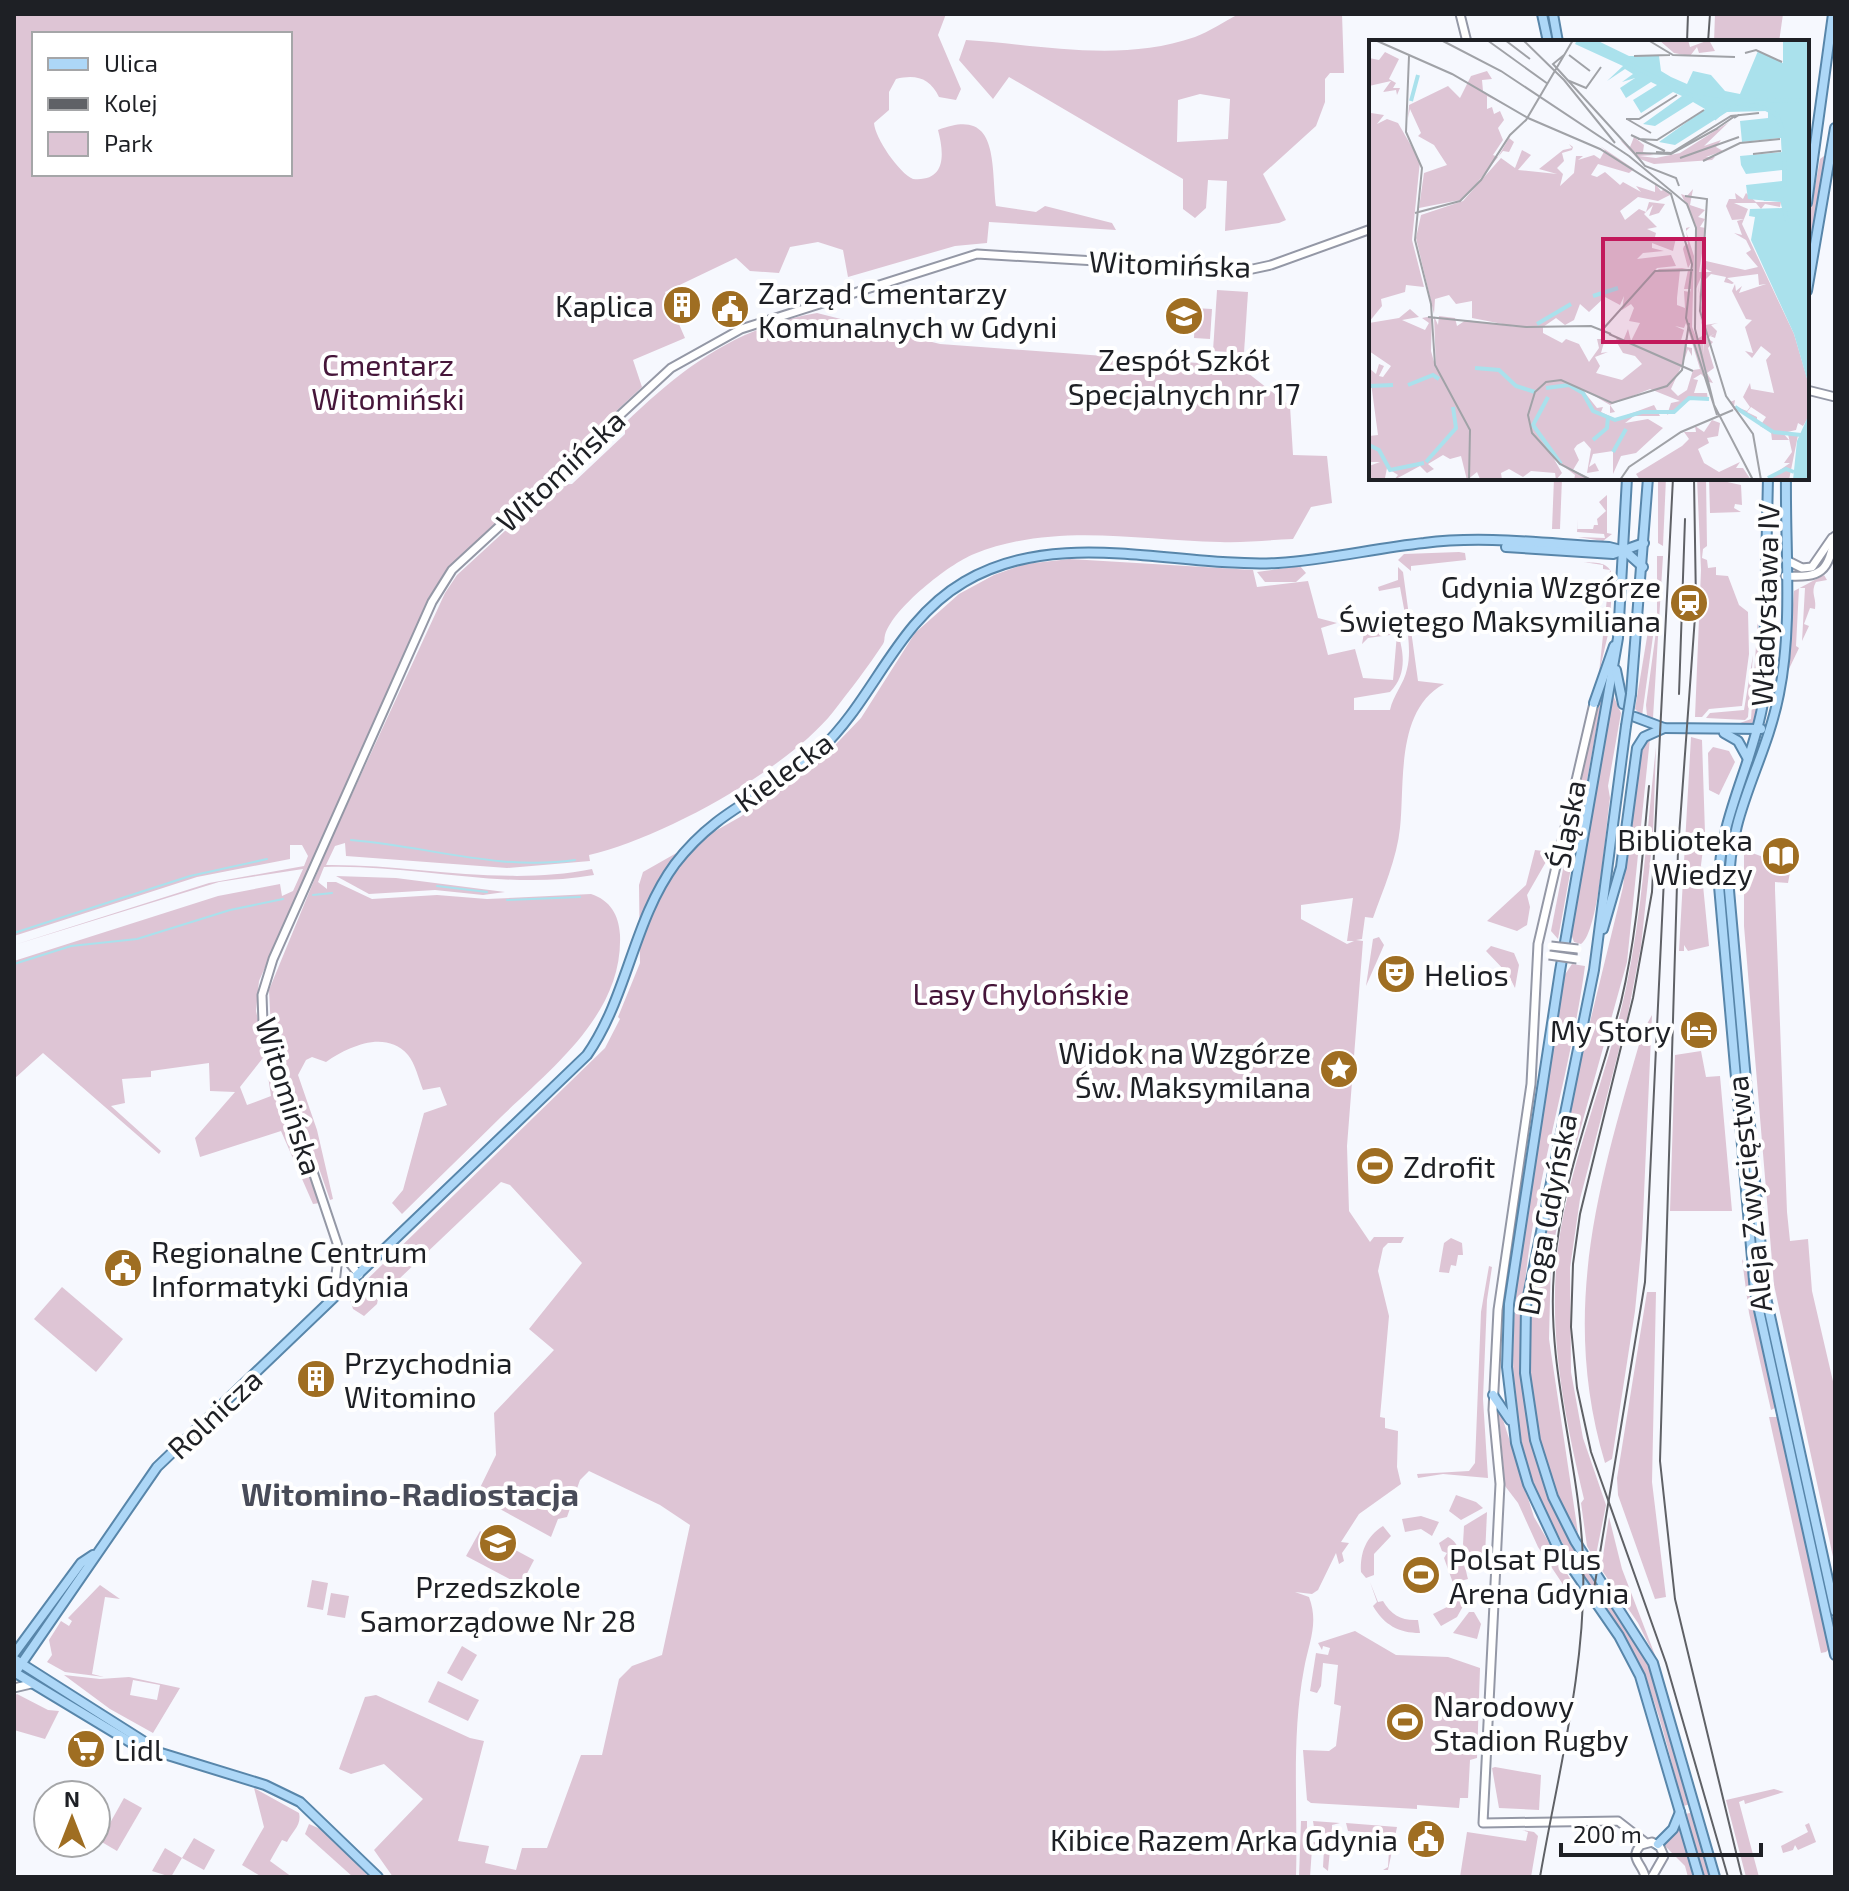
<svg xmlns="http://www.w3.org/2000/svg" width="1849" height="1891" font-family="'Exo 2',sans-serif">
<rect width="100%" height="100%" fill="#f6f8fe"/>
<!-- green -->
<g fill="#dec5d5" fill-rule="evenodd">
<path d="M14 14H946L938 35 961 89 956 100 939 97C930 78 916 74 896 79L889 92V110L874 123C875 138 899 173 913 179 947 182 944 153 938 130 999 106 991 162 996 206L1036 212 1045 206 1112 223 1116 230 989 222 987 243 955 246 848 277 843 250 818 242 790 247 779 273 750 271 736 258 665 292 685 338 633 360 642 387 449 567 429 597 259 981 256 1011 266 1054 240 1087 247 1105 271 1096 266 1063 270 1062 320 1203 313 1204 281 1131 200 1157 195 1138 235 1092 210 1091 209 1063 151 1071V1077L122 1079 125 1103 111 1106 161 1151 159 1154 43 1053 14 1079V961L218 896 280 884 282 896 293 891 303 869 219 882 14 945 209 883 304 866 308 856 302 845H290V859L197 877 14 936ZM34 34H290V174H34Z"/>
<path d="M1239 14H1342L1344 73H1330L1325 79V102L1316 126 1263 174 1286 220 1279 223 1225 231 1227 181 1208 180 1206 208 1195 218 1183 209V179L1009 77 993 99 959 60 966 40C1044 45 1119 63 1195 37 1209 32 1225 21 1239 14ZM1200 94 1230 99 1228 139 1177 142 1178 100Z"/>
<path d="M1715 14H1783L1779 42H1714Z"/>
<path d="M1824 156 1826 159 1807 263V231L1820 159Z"/>
<path d="M1217 290 1248 292 1244 353 1213 351Z"/>
<path d="M1195 308 1212 309 1210 339 1194 338Z"/>
<path d="M817 313 940 344 1239 366 1290 406 1293 455 1327 456 1332 503 1311 507 1293 539C1269 540 1244 543 1220 542 1136 540 1054 522 974 554 949 564 893 608 885 635 884 638 885 641 883 644 868 667 850 690 833 712 787 770 660 839 589 855L590 861 507 868 346 856 345 843 335 846 326 865C415 864 503 887 592 869L594 875C504 891 415 864 324 867L318 882 327 889V882H336L372 899 437 895 487 899 591 894C610 900 619 915 620 935 623 1013 554 1066 502 1116 469 1149 435 1181 402 1214L392 1203 403 1190 424 1113 447 1105 440 1087 423 1090C419 1080 415 1063 408 1055 385 1029 348 1047 326 1062L312 1057 306 1060 298 1075 317 1130 333 1199 330 1200 271 1030 269 990 329 844 445 593 457 575 555 485 572 484 625 434V423C682 368 736 327 817 313Z"/>
<path d="M1554 478H1562L1560 529H1552Z"/>
<path d="M1658 478H1666L1663 546 1658 543Z"/>
<path d="M1697 478H1706L1707 546 1703 549 1702 558 1707 560 1708 568 1716 567V575L1728 576 1739 605 1748 612 1749 654 1742 706 1709 709 1702 717H1695L1701 570Z"/>
<path d="M1709 478 1741 485 1742 505 1735 504 1734 508 1741 512 1710 513Z"/>
<path d="M1607 495V533L1612 534 1603 541 1578 537 1605 538 1604 534 1577 532 1578 519 1577 529H1593L1594 525H1598L1597 519 1606 511 1599 502Z"/>
<path d="M1459 552 1465 553 1466 560 1411 566V571L1398 560 1404 554Z"/>
<path d="M1657 556H1663L1653 718 1647 716 1646 705 1657 624Z"/>
<path d="M1070 559 1253 570 1257 587 1308 581 1318 618 1337 623 1321 628 1328 655 1355 649 1363 678 1393 680 1397 634 1368 638 1362 644 1364 633 1396 628C1404 650 1408 674 1390 692L1354 698V710H1390C1393 695 1404 684 1407 669 1413 647 1404 610 1400 587L1379 591 1378 587 1398 580V567L1403 572 1418 681 1444 684C1395 710 1405 785 1400 828 1397 858 1383 890 1373 918L1365 917 1362 939 1356 940 1363 941 1347 1146 1349 1211 1370 1242 1374 1237H1404L1401 1243H1388L1383 1248 1378 1271 1389 1316 1380 1417 1385 1418V1428L1398 1431 1397 1467 1401 1484 1359 1514 1341 1542 1349 1543 1342 1553 1344 1561 1339 1564 1336 1553 1318 1590 1312 1594 1295 1592 1309 1597C1319 1623 1309 1642 1304 1669 1291 1738 1298 1807 1296 1877H393L374 1850 423 1799 384 1764 351 1774 339 1769 365 1697 376 1695 470 1738 484 1741 458 1841 489 1846 485 1863 516 1870 522 1848H547L581 1755H602L619 1679 632 1666 662 1655 690 1525 660 1505 589 1471 580 1480 567 1517 558 1519 551 1537 476 1496 496 1455 494 1413 554 1350 529 1329 582 1263 510 1185 501 1182 378 1299 377 1304 364 1316 353 1309 349 1297 605 1048 620 1019 618 1017 640 963 639 885 643 872 740 817 815 766 861 718 915 633 959 594 994 575 1025 564ZM1353 898 1347 941H1354L1347 944 1301 919V905Z"/>
<path d="M1583 562C1597 563 1609 561 1613 577L1609 630 1599 673 1610 570 1603 569V565Z"/>
<path d="M1300 566 1306 573 1296 582H1265L1257 572Z"/>
<path d="M1824 575 1827 580 1816 582C1810 593 1817 598 1815 609L1810 608 1804 624 1809 626 1802 641 1805 588H1799L1796 646 1799 648 1788 671 1794 591Z"/>
<path d="M1758 616 1759 702 1754 726H1732L1751 719Z"/>
<path d="M1648 631 1653 636 1642 716 1635 709Z"/>
<path d="M1753 655 1748 717 1745 720 1706 718 1710 713 1744 710Z"/>
<path d="M1607 671 1558 939 1551 931 1589 735Z"/>
<path d="M1613 695 1621 713 1608 786 1610 798C1606 824 1599 933 1581 944L1574 942 1571 934Z"/>
<path d="M1691 737 1702 740 1705 833 1701 865 1709 946 1688 951 1684 945V951H1679Z"/>
<path d="M1650 738 1627 962 1564 1188 1551 1259 1549 1339 1578 1533C1537 1466 1524 1388 1530 1311L1535 1308 1532 1291 1579 1067 1623 887 1640 749Z"/>
<path d="M1656 747 1653 835 1641 946 1627 1019 1580 1199 1570 1268 1571 1372 1583 1438 1606 1505 1595 1560 1587 1546 1581 1503 1584 1499C1563 1410 1545 1320 1561 1228 1576 1146 1609 1069 1626 988 1643 909 1647 827 1656 747Z"/>
<path d="M1713 747 1729 751 1735 762 1719 795 1709 790 1708 753Z"/>
<path d="M1535 850 1543 851 1547 860 1527 895 1530 907 1527 925 1517 931 1487 921 1526 885Z"/>
<path d="M1744 850 1791 867 1788 883 1775 882V890L1787 1212 1790 1241 1808 1239 1812 1291 1835 1390V1566L1774 1285 1744 926Z"/>
<path d="M336 876 396 878 505 892 483 895 435 890 369 894Z"/>
<path d="M1379 937 1384 945 1366 986 1373 939Z"/>
<path d="M1491 946 1514 953 1519 965 1515 988 1508 974 1486 951Z"/>
<path d="M1572 964 1585 966C1562 1138 1482 1316 1545 1489 1566 1547 1609 1590 1638 1644 1664 1693 1675 1750 1691 1804L1683 1806C1669 1755 1659 1703 1635 1656 1606 1596 1561 1556 1536 1490 1497 1386 1516 1285 1532 1179 1543 1111 1553 1043 1564 976Z"/>
<path d="M1652 1015 1642 1239 1635 1311 1612 1459 1605 1463C1559 1308 1600 1179 1643 1031Z"/>
<path d="M1701 1051 1706 1077 1720 1076 1732 1211H1670L1675 1055Z"/>
<path d="M1451 1238 1462 1243 1463 1255H1458L1456 1266 1451 1265 1449 1273 1439 1272 1444 1243Z"/>
<path d="M1742 1259 1748 1271 1775 1408 1771 1410 1749 1313Z"/>
<path d="M1489 1266 1492 1267 1487 1300 1483 1399 1488 1478 1443 1474 1418 1478 1417 1474 1469 1471 1475 1463 1481 1312Z"/>
<path d="M62 1287 123 1339 96 1372 34 1319Z"/>
<path d="M1647 1292H1656L1652 1482 1666 1597 1655 1599 1618 1495 1617 1478Z"/>
<path d="M1498 1404 1534 1517 1579 1594 1568 1592 1538 1547 1518 1503 1505 1486Z"/>
<path d="M1769 1417H1777L1829 1649 1826 1652 1821 1653Z"/>
<path d="M1456 1495 1476 1502 1483 1508 1461 1520 1449 1511Z"/>
<path d="M1487 1512 1485 1556 1477 1567 1471 1566 1463 1544 1464 1526Z"/>
<path d="M1421 1516 1439 1522 1432 1536 1421 1529 1405 1532 1402 1519Z"/>
<path d="M1609 1517 1622 1569 1658 1663 1638 1623 1601 1569Z"/>
<path d="M1383 1526 1391 1536 1374 1554V1575L1366 1578 1361 1572C1360 1552 1366 1537 1383 1526Z"/>
<path d="M480 1531 534 1560 521 1585 466 1556Z"/>
<path d="M1448 1537C1460 1542 1465 1566 1468 1579L1453 1583 1444 1558 1447 1553 1442 1551 1439 1543Z"/>
<path d="M312 1580 328 1583 323 1610 307 1607Z"/>
<path d="M1370 1582 1378 1602 1383 1601C1391 1615 1402 1621 1418 1620L1420 1633C1399 1633 1384 1625 1373 1606L1377 1602Z"/>
<path d="M100 1585 120 1599 105 1597 92 1674 104 1677 65 1672 47 1662 52 1655 49 1640 61 1621 69 1626 72 1621 68 1618Z"/>
<path d="M331 1593 349 1596 345 1618 327 1615Z"/>
<path d="M1453 1594 1467 1599 1457 1617 1441 1626 1433 1614 1449 1606Z"/>
<path d="M1469 1612H1474L1481 1624 1477 1639 1453 1633Z"/>
<path d="M1355 1631 1396 1655 1448 1657 1480 1668 1477 1758 1470 1760 1468 1798H1460L1459 1808 1417 1805V1809L1311 1803 1307 1800 1303 1750 1329 1751 1336 1746 1341 1706 1334 1704 1338 1665 1323 1663 1321 1686 1317 1693 1310 1691 1316 1653 1328 1655 1330 1648 1323 1646 1322 1650 1318 1643Z"/>
<path d="M462 1646 477 1655 462 1681 447 1673Z"/>
<path d="M64 1675 100 1679 129 1677 180 1688 153 1733 110 1709ZM133 1680 160 1685 157 1700 130 1695Z"/>
<path d="M438 1681 479 1700 468 1721 428 1702Z"/>
<path d="M17 1694 48 1710 59 1711 45 1739 14 1730V1696Z"/>
<path d="M1495 1767 1541 1775 1539 1810 1499 1808 1492 1768Z"/>
<path d="M254 1788 299 1813C302 1825 292 1832 287 1842L282 1840 270 1861 292 1877H262L242 1865 264 1827Z"/>
<path d="M1774 1789 1784 1792 1745 1804 1744 1800 1739 1802 1759 1877H1746L1726 1800Z"/>
<path d="M124 1798 142 1808 117 1851 100 1841Z"/>
<path d="M1693 1812 1711 1877H1704L1686 1814Z"/>
<path d="M1301 1821H1307V1841L1315 1842 1318 1847 1312 1848 1310 1877H1299Z"/>
<path d="M1313 1821 1340 1823 1332 1825V1834L1337 1835 1331 1838 1328 1871 1323 1867 1325 1831 1318 1830 1315 1834Z"/>
<path d="M1346 1823 1397 1827 1388 1870H1383L1388 1867 1390 1834 1348 1831Z"/>
<path d="M1679 1823 1694 1877H1688L1685 1866 1664 1845Z"/>
<path d="M1809 1823 1816 1842 1798 1850 1795 1845 1793 1850 1783 1853 1781 1846 1808 1832 1805 1825Z"/>
<path d="M309 1824 325 1831 369 1877H353L305 1834Z"/>
<path d="M1522 1830 1534 1832 1538 1836 1531 1877H1460L1467 1832 1526 1841 1528 1832Z"/>
<path d="M194 1838 215 1850 204 1870 182 1858 171 1877 152 1871 165 1848 182 1858Z"/>
</g>
<g fill="none" stroke-linecap="round" stroke-linejoin="round">
<!-- stream -->
<g stroke="#aae1ec" stroke-width="2">
<path d="M351 840C427 846 497 871 575 860"/>
<path d="M437 886 487 892"/>
<path d="M313 895 332 893"/>
<path d="M507 900 580 897"/>
<path d="M14 933 190 876 267 859"/>
<path d="M14 964 71 946 137 939 230 910 283 899"/>
</g>
<defs>
<g id="minor">
<path d="M1460 14 1467 42"/>
<path d="M1807 390 1835 397"/>
<path d="M1786 560 1802 568 1812 567 1832 538"/>
<path d="M1785 576C1822 578 1828 572 1835 536"/>
<path d="M1594 703 1538 944 1531 1084 1498 1310 1493 1410 1500 1484 1483 1823 1618 1821 1645 1842"/>
<path d="M359 1275 339 1249 263 1023 262 995 273 959 432 602 452 570 671 368 741 329 977 254 1248 270 1271 265 1371 229"/>
<path d="M338 1294 335 1283 339 1249"/>
<path d="M14 1688 31 1684"/>
<path d="M1645 1877C1643 1864 1628 1858 1641 1845L1652 1842 1660 1847 1664 1856 1652 1877"/>
</g>
<g id="major">
<path d="M1542 14 1548 42"/>
<path d="M1553 14 1558 42"/>
<path d="M1807 203 1833 14"/>
<path d="M1807 291 1835 128"/>
<path d="M1627 478 1618 638 1560 971 1509 1304 1507 1367 1516 1443 1528 1484 1557 1546 1619 1636 1640 1676 1699 1877"/>
<path d="M1768 478 1763 703C1752 767 1718 820 1719 886L1755 1292 1835 1655"/>
<path d="M1786 478C1785 548 1793 625 1779 694 1765 765 1728 812 1729 890L1765 1293 1835 1611"/>
<path d="M1506 547 1613 554 1644 543"/>
<path d="M1616 670 1623 704"/>
<path d="M1631 694 1648 478"/>
<path d="M1594 703 1614 646"/>
<path d="M1635 717 1664 728 1761 729"/>
<path d="M1626 726 1594 970 1526 1306 1525 1373 1535 1440 1553 1497 1575 1541 1653 1663 1715 1877"/>
<path d="M1724 733 1738 741 1748 759"/>
<path d="M1603 929 1621 867 1637 748 1644 737 1664 728"/>
<path d="M1493 1395 1510 1420"/>
<path d="M14 1654 81 1563 93 1555"/>
<path d="M14 1659 151 1746"/>
<path d="M14 1672 135 1745 265 1785 300 1802 378 1877"/>
<path d="M15 1673 157 1467 587 1055C628 996 633 921 675 864 720 805 770 796 820 750 875 698 896 622 964 582 1058 526 1175 568 1278 563 1328 560 1375 548 1424 543 1484 535 1549 544 1609 547L1625 551 1643 567"/>
<path d="M1658 1844 1673 1829 1680 1812"/>
</g>
</defs>
<!-- minor casing -->
<use href="#minor" stroke="#9498a6" stroke-width="11"/>
<!-- major casing -->
<use href="#major" stroke="#5886aa" stroke-width="12"/>
<!-- minor -->
<use href="#minor" stroke="#fff" stroke-width="7"/>
<!-- major -->
<use href="#major" stroke="#add7f7" stroke-width="8"/>
<!-- rail -->
<g stroke="#5f6166" stroke-width="2">
<path d="M1687 42 1688 14"/>
<path d="M1708 42 1710 14"/>
<path d="M1673 478 1652 892 1633 998 1580 1214 1573 1264 1571 1327 1577 1388 1591 1452 1666 1663 1728 1877"/>
<path d="M1694 478 1696 603 1678 850 1660 1461 1675 1599 1742 1877"/>
<path d="M1679 694 1685 519"/>
<path d="M1592 1601 1645 1282 1664 878"/>
<path d="M1540 1877C1558 1773 1587 1665 1583 1560 1580 1462 1546 1370 1554 1271 1561 1178 1598 1092 1621 1002 1638 931 1642 857 1649 786"/>
</g>
<defs>
<g id="minor-bridge">
<path d="M1551 946 1578 949"/>
<path d="M1549 955 1577 959"/>
</g>
<path id="major-bridge" d="M1626 726 1631 694"/>
</defs>
<!-- minor-bridge casing -->
<use href="#minor-bridge" stroke="#9498a6" stroke-width="11" stroke-linecap="butt"/>
<!-- major-bridge casing -->
<use href="#major-bridge" stroke="#5886aa" stroke-width="12" stroke-linecap="butt"/>
<!-- minor-bridge -->
<use href="#minor-bridge" stroke="#fff" stroke-width="7"/>
<!-- major-bridge -->
<use href="#major-bridge" stroke="#add7f7" stroke-width="8"/>
</g>
<!-- icons -->
<defs>
<symbol id="building-disc" viewBox="-11 -11 22 22"><circle r="9.5" fill="#9f6e22" stroke="#fff"/><path d="M-4-6H4V6H1V3H-1V6H-4ZM-2.5-4.3h1.7v1.8h-1.7ZM.8-4.3h1.7v1.8H.8ZM-2.5-1h1.7V.8h-1.7ZM.8-1h1.7V.8H.8Z" fill="#fff"/></symbol>
<symbol id="civic-disc" viewBox="-11 -11 22 22"><circle r="9.5" fill="#9f6e22" stroke="#fff"/><path d="M-.6-6.5H3V-4.5H.6V-3L4-1V1h2V6H-6V1h2V-1L-.6-3ZM-1.2 2.5V6h2.4V2.5Z" fill="#fff"/></symbol>
<symbol id="school-disc" viewBox="-11 -11 22 22"><circle r="9.5" fill="#9f6e22" stroke="#fff"/><path d="M0-5L7-2L0 1L-7-2ZM-4 1L0 2.5L4 1V4Q0 6-4 4Z" fill="#fff"/></symbol>
<symbol id="station-disc" viewBox="-11 -11 22 22"><circle r="9.5" fill="#9f6e22" stroke="#fff"/><path d="M-3-6H3Q5-6 5-4V2Q5 4 3 4L4.5 6H3L1.5 4h-3L-3 6H-4.5L-3 4Q-5 4-5 2V-4Q-5-6-3-6ZM-3.5-4v3h7v-3ZM-3.5 1v1.5H-2V1ZM2 1v1.5H3.5V1Z" fill="#fff"/></symbol>
<symbol id="library-disc" viewBox="-11 -11 22 22"><circle r="9.5" fill="#9f6e22" stroke="#fff"/><path d="M-6-4Q-3-5.5-.7-3.5V5Q-3 3-6 4ZM6-4Q3-5.5 .7-3.5V5Q3 3 6 4Z" fill="#fff"/></symbol>
<symbol id="theatre-disc" viewBox="-11 -11 22 22"><circle r="9.5" fill="#9f6e22" stroke="#fff"/><path d="M-5-5.5Q0-4 5-5.5V0Q5 5 0 6Q-5 5-5 0ZM-3.3-2.5H-1v1.5H-3.3ZM1-2.5H3.3v1.5H1ZM-2.8 1Q0 5.5 2.8 1Z" fill="#fff"/></symbol>
<symbol id="hotel-disc" viewBox="-11 -11 22 22"><circle r="9.5" fill="#9f6e22" stroke="#fff"/><path d="M-6-4.5h1.5V1H6V5H4.5V3h-9V5H-6ZM-4 0a1.8 1.8 0 1 1 3.6 0ZM.5 0V-2.5h3Q6-2.5 6 0Z" fill="#fff"/></symbol>
<symbol id="sight-disc" viewBox="-11 -11 22 22"><circle r="9.5" fill="#9f6e22" stroke="#fff"/><path d="M0-6L1.8-2.2L6-1.7L2.9 1.2L3.7 5.4L0 3.3L-3.7 5.4L-2.9 1.2L-6-1.7L-1.8-2.2Z" fill="#fff"/></symbol>
<symbol id="stadium-disc" viewBox="-11 -11 22 22"><circle r="9.5" fill="#9f6e22" stroke="#fff"/><path d="M0-5a6.5 5 0 1 0 0 10a6.5 5 0 1 0 0-10ZM-3.5-1.8h7v3.6h-7Z" fill="#fff"/></symbol>
<symbol id="supermarket-disc" viewBox="-11 -11 22 22"><circle r="9.5" fill="#9f6e22" stroke="#fff"/><path d="M-6-5.5h2.5l.6 2H6L4.5 2H-2.5L-4.4-4H-6ZM-1.5 3.2a1.3 1.3 0 1 0 .1 0ZM3 3.2a1.3 1.3 0 1 0 .1 0Z" fill="#fff"/></symbol>
</defs>
<g fill-rule="evenodd">
<use href="#building-disc" x="660" y="283" width="44" height="44"/>
<use href="#civic-disc" x="708" y="287" width="44" height="44"/>
<use href="#school-disc" x="1162" y="294" width="44" height="44"/>
<use href="#station-disc" x="1667" y="581" width="44" height="44"/>
<use href="#library-disc" x="1759" y="834" width="44" height="44"/>
<use href="#theatre-disc" x="1374" y="952" width="44" height="44"/>
<use href="#hotel-disc" x="1677" y="1008" width="44" height="44"/>
<use href="#sight-disc" x="1317" y="1047" width="44" height="44"/>
<use href="#stadium-disc" x="1353" y="1144" width="44" height="44"/>
<use href="#civic-disc" x="101" y="1246" width="44" height="44"/>
<use href="#building-disc" x="294" y="1357" width="44" height="44"/>
<use href="#school-disc" x="476" y="1521" width="44" height="44"/>
<use href="#stadium-disc" x="1399" y="1553" width="44" height="44"/>
<use href="#stadium-disc" x="1383" y="1700" width="44" height="44"/>
<use href="#supermarket-disc" x="64" y="1727" width="44" height="44"/>
<use href="#civic-disc" x="1404" y="1817" width="44" height="44"/>
</g>
<g text-anchor="middle" dominant-baseline="central" stroke-width="8" stroke-linejoin="round" paint-order="stroke">
<!-- street labels -->
<g font-size="30" fill="#1e2025" stroke="#fff">
<text transform="translate(1170 263) rotate(2)">Witomińska</text>
<text transform="translate(560 470) rotate(-43)">Witomińska</text>
<text transform="translate(1764 605) rotate(-88)">Władysława IV</text>
<text transform="translate(783 771) rotate(-36)">Kielecka</text>
<text transform="translate(1566 824) rotate(-79)">Śląska</text>
<text transform="translate(290 1096) rotate(73)">Witomińska</text>
<text transform="translate(1748 1194) rotate(-96)">Aleja Zwycięstwa</text>
<text transform="translate(1546 1214) rotate(-79)">Droga Gdyńska</text>
<text transform="translate(214 1413) rotate(-43)">Rolnicza</text>
</g>
<!-- poi labels -->
<g font-size="30" fill="#1e2025" stroke="#fff" text-anchor="start">
<text x="758" y="292">Zarząd Cmentarzy<tspan x="758" dy="34">Komunalnych w Gdyni</tspan></text>
<text x="654" y="305" text-anchor="end">Kaplica</text>
<text x="1184" y="359" text-anchor="middle">Zespół Szkół<tspan x="1184" dy="34">Specjalnych nr 17</tspan></text>
<text x="1661" y="586" text-anchor="end">Gdynia Wzgórze<tspan x="1661" dy="34">Świętego Maksymiliana</tspan></text>
<text x="1753" y="839" text-anchor="end">Biblioteka<tspan x="1753" dy="34">Wiedzy</tspan></text>
<text x="1424" y="974">Helios</text>
<text x="1671" y="1030" text-anchor="end">My Story</text>
<text x="1311" y="1052" text-anchor="end">Widok na Wzgórze<tspan x="1311" dy="34">Św. Maksymilana</tspan></text>
<text x="1403" y="1166">Zdrofit</text>
<text x="151" y="1251">Regionalne Centrum<tspan x="151" dy="34">Informatyki Gdynia</tspan></text>
<text x="344" y="1362">Przychodnia<tspan x="344" dy="34">Witomino</tspan></text>
<text x="1449" y="1558">Polsat Plus<tspan x="1449" dy="34">Arena Gdynia</tspan></text>
<text x="498" y="1586" text-anchor="middle">Przedszkole<tspan x="498" dy="34">Samorządowe Nr 28</tspan></text>
<text x="1433" y="1705">Narodowy<tspan x="1433" dy="34">Stadion Rugby</tspan></text>
<text x="114" y="1749">Lidl</text>
<text x="1398" y="1839" text-anchor="end">Kibice Razem Arka Gdynia</text>
</g>
<!-- park labels -->
<g font-size="30" fill="#46163a" stroke="#fff">
<text x="388" y="364">Cmentarz<tspan x="388" dy="34">Witomiński</tspan></text>
<text x="1021" y="993">Lasy Chylońskie</text>
</g>
<!-- neighbourhood labels -->
<g font-size="32" font-weight="bold" fill="#494c59" stroke="#fff">
<text x="410" y="1493">Witomino-Radiostacja</text>
</g>
</g>
<!-- overview -->
<g transform="translate(1369 40)">
<rect width="440" height="440" fill="#f6f8fe"/>
<path d="M290 0H319L321 7 340 0 346 11 330 13 328 7 321 16 305 13ZM16 12 30 19 20 39 27 43 24 48H31L28 55 27 50 14 52 22 41 0 46V18L10 20ZM118 31 123 39 113 40 114 51 136 65 118 56V69L123 67 125 74 131 71 135 80 129 88 134 100 124 115 129 117 140 98 145 102 140 112 134 111 107 144 91 160 50 168 55 133 78 125 65 105 49 96 52 93 41 69 39 78 40 65 79 46 91 58 102 36ZM0 66 2 73 15 75 8 84 18 79 29 83 51 121 43 200 55 247 37 245 36 252 12 259 13 266 0 282ZM360 82 335 106 352 100 347 107 354 111 337 117H346L343 120 285 124 268 118 251 100 261 107 265 97 275 105 274 112 285 115 270 116 287 118 311 113ZM200 104 204 107 203 110 193 113 195 121 188 128 194 134 191 146 205 133 207 116H214L209 120 225 115 231 119 236 110 231 106 265 129 260 133 229 124 222 135 228 137 236 132 251 145 254 142 272 152 267 146 286 152V144L292 151 296 149 299 151 303 154 289 161 269 157 251 171 256 180 270 169 277 172 280 162 296 164 290 173 280 176 284 165 275 174 288 187 278 189 287 193 285 201 307 198 304 211 283 203V208L295 211 274 213 268 219 302 215 307 226 288 228 283 234 290 229 313 228 318 229 311 230 308 258V265L316 268 315 251 321 252 322 249H315L319 230 324 229 322 223 319 228 314 209 315 206 319 204 317 190V188L321 187 317 191 325 216 323 287 328 299 333 296 335 314 334 297 339 296 335 294 331 276 329 268 334 286 329 245 336 285 349 283 342 285 348 291 346 298 341 296 347 293 338 298 344 302 339 308 345 328 338 333 344 343 340 342 333 317 338 340 332 334 324 339 329 340 325 353H338L339 360H321L298 375 302 363 311 361 281 349 241 365 246 372 241 373V365L212 348 228 368 234 367 232 372 247 379 285 365 291 376H265L256 383 279 379 294 388 267 413 252 416 244 434V411L224 414 220 427 226 423 230 431 218 433 222 409 215 401 208 405 205 409 210 420 204 430 225 440H205L206 435 185 419 193 433 187 440 186 433 162 431 154 437 140 429 132 433 133 440 111 439 108 432 98 440 92 416 81 419 74 415 59 424 65 429 58 433 51 426 25 440 29 435 18 428 16 438 0 440V426L11 422H0V396L9 395 0 328 7 334 10 324 15 326 10 336 14 337 22 326 0 311V283L30 278 41 269 50 277 33 280 56 290 60 283 53 278 63 276 62 311 67 329 65 276 69 285 70 276 86 278 88 286 97 280 149 287 103 278V261L87 264 80 255 66 259 65 274 47 198 52 175 94 161 132 118 146 128 153 110 162 115 149 130 188 134 170 129 194 110 203 108ZM255 256 253 270 262 264 265 268 260 281 271 283 262 301 259 289 254 301 248 297 247 301 254 313 266 316 273 324 253 340 227 333 231 326 226 317 239 312 232 313 236 299H228L230 308 220 322 210 304 197 299 193 303 174 293V287L187 278 196 285 205 280 211 264 220 272 236 257 251 265ZM317 283 331 329 324 330 318 350 309 356 302 349 316 318 323 319 316 318 319 309 323 316V308L318 307 317 299 311 304 315 290 306 286 315 288ZM324 149 321 165 336 170 329 177 336 179 331 187 337 188 330 232H343L335 228 337 221 376 230 389 227 377 213 382 210 377 200 365 193 373 195 368 181 375 179 363 180 357 166 360 159H367L366 153 374 159 377 153 387 162H412L411 167 396 164 392 169 387 163H365L379 169 373 184 425 294 440 345V376L434 386 429 383 427 390 414 393 420 400H403L402 392 391 386 397 377 382 367 378 372 388 377V381L371 369 365 370 361 362 366 360 365 366 378 371 381 367 374 357 381 343 382 349 405 353 397 320 402 314 392 306 383 318 376 311 384 313 376 287 383 280 377 279 363 251 366 244 367 251 373 246 370 253 397 244 390 245 389 234 358 238 365 243 363 244 355 242 357 237 342 234 337 239 334 233 326 251 327 186 312 154 318 156ZM343 380 351 383 349 396 338 398 340 403 329 409 335 423 350 432 371 422 367 428H374L382 440H271L267 434 313 406 320 399 315 392H327L326 386 335 392ZM419 394 429 395 420 440H396L421 423H415L423 412Z" fill="#dec5d5" fill-rule="evenodd"/>
<path d="M208 0H227L260 16H290L292 31 302 37 318 44 324 31 342 35 356 51 371 54 389 11 414 23V0H440V346L425 294 382 200 386 177 380 176 381 169 413 168 412 162 379 159 377 145 413 141V130L377 134 372 125 371 116 413 112 412 98 373 102 371 81 399 78V71L358 72 306 105 290 102 336 69 324 62 286 86 274 84 313 56 304 52 272 73 264 60 288 45 282 42 257 58 251 48 266 38 253 42 264 34 256 29 238 41 254 26 206 4ZM440 374V440H424L428 401Z" fill="#aae1ec"/>
<path fill="none" stroke="#aae1ec" stroke-width="4" d="M216 2 324 56 393 67 408 75 414 91 416 144 397 152 394 160M42 61 49 35M369 61 440 60M345 79 363 63M395 159H413L418 180 440 185M224 256 249 248M168 284 202 264M106 328 130 330 147 346 166 352M39 345 64 335 70 339M0 346 24 345M177 348 200 345 214 353 224 371 246 380 273 372H305L320 358 340 359M179 357 164 385 192 424M366 367 404 392M404 392 432 395M224 400 238 388 239 377M0 405 10 410 21 430 55 423M244 412 257 389M57 422 87 388 84 367M399 438 417 429 425 432"/>
<path fill="none" stroke="#a0a2a7" stroke-width="2" d="M6 0 83 34 159 78 231 109 302 154 323 224 317 278 348 375M72 0 132 31 260 116 318 164 327 188 326 289 345 365 384 440M118 0 179 44M136 0 161 19M154 0 195 40 246 103M279 0 304 15 366 17M376 13 387 10 413 22M195 15 184 24 267 115M200 15 221 31M40 16 37 92 53 128 46 200 62 264 66 325 101 390 100 440M265 16 301 15M198 40 217 48 232 27M257 79H270L308 55M258 79 282 93M347 89 366 76 370 75 365 78M262 95 296 111M269 99 288 100 335 70M287 112 302 113 362 76 390 73M267 113 302 114 349 88M266 114 276 126 307 138 310 146M384 114 412 111M311 118 370 97M334 121 371 103 411 99M316 156 338 159 331 271 357 356 384 394 392 440M46 173 91 161 112 140 141 95 157 80 204 0M59 277 157 287 222 286 242 294M234 289 286 231 324 230M240 294 324 331M222 440 191 424 163 393 159 375 166 352 177 342 192 340 243 363 298 346 313 330 320 283M251 440 260 427 312 392 364 370"/>
<path fill="#c2185b" fill-opacity="0.15" stroke="#c2185b" stroke-width="4" d="M234 199H335V302H234Z"/>
<rect width="440" height="440" fill="none" stroke="#1e2025" stroke-width="4"/>
</g>
<!-- border -->
<rect width="1849" height="1891" fill="none" stroke="#1e2025" stroke-width="32"/>
<!-- legend -->
<rect x="32" y="32" width="260" height="144" fill="#ffffff" stroke="#a5a6a8" stroke-width="2"/>
<rect x="48" y="58" width="40" height="12" fill="#add7f7" stroke="#a5a6a8" stroke-width="2"/>
<text x="104" y="72" font-size="24" fill="#1e2025">Ulica</text>
<rect x="48" y="98" width="40" height="12" fill="#5f6166" stroke="#a5a6a8" stroke-width="2"/>
<text x="104" y="112" font-size="24" fill="#1e2025">Kolej</text>
<rect x="48" y="132" width="40" height="24" fill="#dec5d5" stroke="#a5a6a8" stroke-width="2"/>
<text x="104" y="152" font-size="24" fill="#1e2025">Park</text>
<!-- north arrow -->
<g transform="translate(72 1819)"><circle r="38" fill="#ffffff" stroke="#a5a6a8" stroke-width="2"/>
<path d="M0-6L14 30L0 20L-14 30Z" fill="#9f6e22"/>
<text y="-12" font-size="22" font-weight="bold" text-anchor="middle" fill="#1e2025">N</text>
</g>
<!-- scale -->
<path d="M1561 1843v12h200v-12" fill="none" stroke="#1e2025" stroke-width="4"/>
<text x="1573" y="1843" font-size="24" fill="#1e2025" stroke="#ffffff" stroke-width="6" paint-order="stroke">200 m</text>
</svg>
